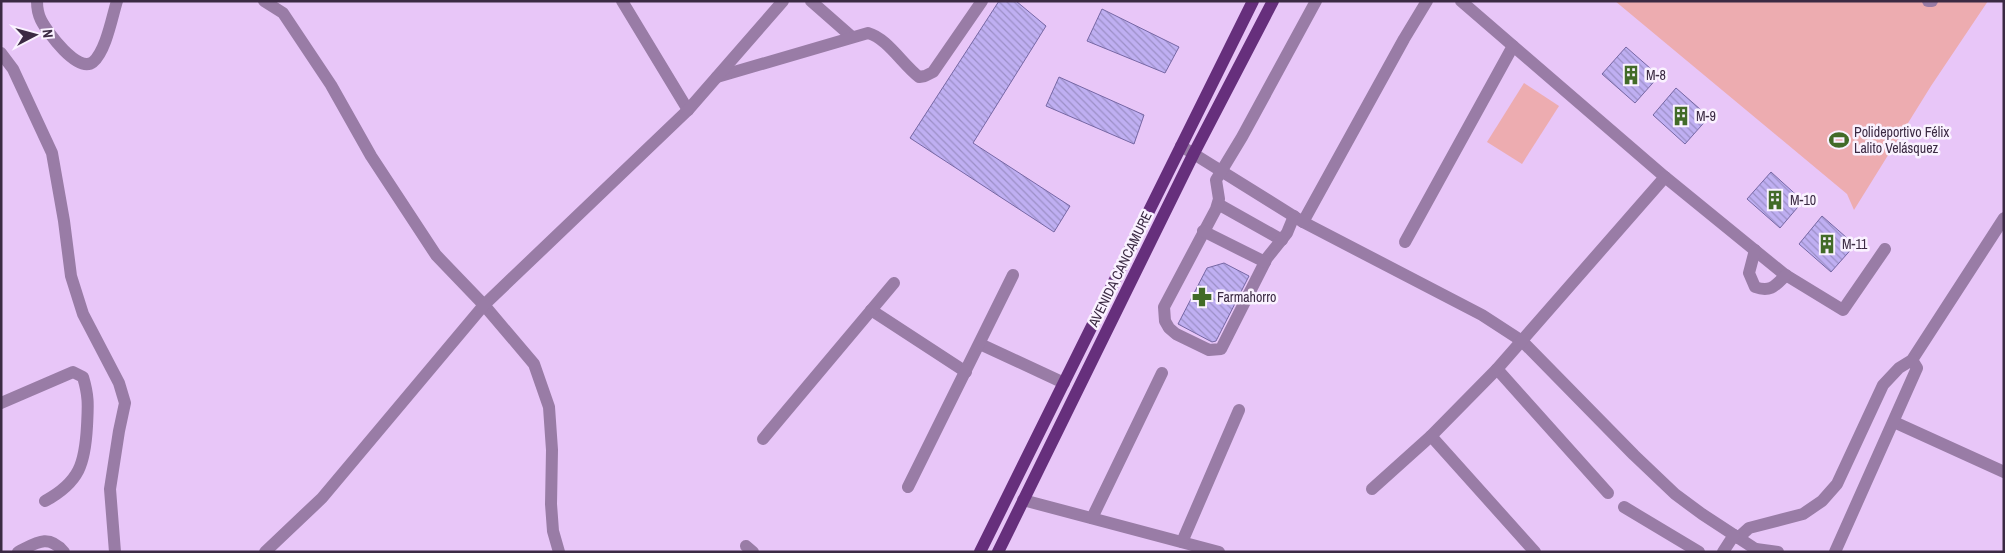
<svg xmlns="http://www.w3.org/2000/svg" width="2005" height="553" font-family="'Archivo Narrow',sans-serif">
<defs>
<pattern id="building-back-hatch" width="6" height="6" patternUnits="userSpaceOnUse" patternTransform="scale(1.25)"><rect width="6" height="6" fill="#bfaff2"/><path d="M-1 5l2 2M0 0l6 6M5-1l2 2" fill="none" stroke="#9c8fc6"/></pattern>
</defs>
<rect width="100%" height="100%" fill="#e8c6f8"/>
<!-- garden -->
<g fill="#edacb0">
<path d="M1615 1H1988L1931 86 1854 210 1847 194Z"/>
<path d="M1524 83 1559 106 1522 164 1487 142Z"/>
</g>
<!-- building -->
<g fill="url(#building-back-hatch)" stroke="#7667a4">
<path d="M999 1H1016L1046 26 973 143 1070 206 1054 232 910 138Z"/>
<path d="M1102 9 1179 47 1165 73 1087 41Z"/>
<path d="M1626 47 1659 76 1635 103 1602 74Z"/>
<path d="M1059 77 1144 115 1134 144 1046 106Z"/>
<path d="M1676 88 1709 117 1685 144 1653 115Z"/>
<path d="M1771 172 1803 201 1780 228 1747 199Z"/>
<path d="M1822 216 1855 245 1831 272 1799 244Z"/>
<path d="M1224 263 1249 276 1216 341 1212 342 1178 324 1207 268Z"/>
</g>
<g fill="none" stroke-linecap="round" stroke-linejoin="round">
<!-- minor -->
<g stroke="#997ca6" stroke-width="12">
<path d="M37 1C37 8 38 14 41 20 47 32 78 74 93 62 106 51 112 17 117 1"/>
<path d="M264 1 283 13 331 85 371 156 436 255 484 305 534 364 549 407 552 450 551 504 553 531 559 552"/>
<path d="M622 1 688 110"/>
<path d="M811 1 852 37"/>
<path d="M1461 1 1665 177 1784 274 1843 310 1885 249"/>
<path d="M1928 1H1932"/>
<path d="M1 53 13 69 52 153 64 221 71 276 83 314 119 383 125 403 119 431 110 489 115 552"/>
<path d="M717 77 868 33C887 38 903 65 919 77L925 76 933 72 982 1"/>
<path d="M1181 146 1303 222 1482 315 1522 341 1634 455 1675 494 1702 514 1760 552"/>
<path d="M1218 204 1282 240"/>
<path d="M1294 216 1287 233 1267 258 1221 349 1209 350 1176 334 1169 328 1165 321 1164 307 1216 209 1219 199 1216 180 1242 137 1316 1"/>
<path d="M1303 222 1404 39 1427 1"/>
<path d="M1203 231 1265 262"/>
<path d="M1405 242 1513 46"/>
<path d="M1755 250 1749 273 1755 287C1771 293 1776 285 1786 275"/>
<path d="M871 310 966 372"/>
<path d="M980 344 1064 383"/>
<path d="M1497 369 1608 493"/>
<path d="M1 403 73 372 83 377C89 397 88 406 87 426 85 463 80 482 45 501"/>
<path d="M1894 422 2004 472"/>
<path d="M1431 436 1535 552"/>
<path d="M763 439 894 283"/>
<path d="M908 487 1013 275"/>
<path d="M1372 489 1431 436 1497 369 1665 177"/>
<path d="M1023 500 1219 552"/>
<path d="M1624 507 1699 552"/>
<path d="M1092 518 1162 373"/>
<path d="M1738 538 1749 528 1803 514 1822 501 1837 484 1883 385 1899 368 1912 360 2004 218"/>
<path d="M1182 542 1239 410"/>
<path d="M746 546 753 552"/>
<path d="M1756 549 1778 552"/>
<path d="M18 552C36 543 48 533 64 552"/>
<path d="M265 552 322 498 484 305 688 110 783 1"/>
<path d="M1723 552 1734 535"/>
<path d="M1835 552 1917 368 1912 360"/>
</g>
<!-- major -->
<g stroke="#662f7c" stroke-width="12">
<path d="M980 552 1253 1"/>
<path d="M998 552 1194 153 1273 1"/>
</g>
</g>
<!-- icons -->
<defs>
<symbol id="building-bare" viewBox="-9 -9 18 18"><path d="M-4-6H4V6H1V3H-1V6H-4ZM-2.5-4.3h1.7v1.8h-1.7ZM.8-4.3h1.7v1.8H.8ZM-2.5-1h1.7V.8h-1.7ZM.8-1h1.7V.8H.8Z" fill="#426b28" stroke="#faf2ff" stroke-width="2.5" paint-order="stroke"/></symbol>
<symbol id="stadium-bare" viewBox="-9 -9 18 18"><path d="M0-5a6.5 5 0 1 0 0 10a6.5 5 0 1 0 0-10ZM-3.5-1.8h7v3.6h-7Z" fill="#426b28" stroke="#faf2ff" stroke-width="2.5" paint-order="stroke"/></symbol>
<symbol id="pharmacy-bare" viewBox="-9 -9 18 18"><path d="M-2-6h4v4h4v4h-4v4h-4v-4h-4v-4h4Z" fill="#426b28" stroke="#faf2ff" stroke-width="2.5" paint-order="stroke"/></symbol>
</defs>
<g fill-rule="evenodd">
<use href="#building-bare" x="1617" y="61" width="28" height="28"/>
<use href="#building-bare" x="1667" y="102" width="28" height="28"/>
<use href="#stadium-bare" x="1825" y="126" width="28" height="28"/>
<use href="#building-bare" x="1761" y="186" width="28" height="28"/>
<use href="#building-bare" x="1813" y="230" width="28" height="28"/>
<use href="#pharmacy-bare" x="1188" y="283" width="28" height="28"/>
</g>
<g text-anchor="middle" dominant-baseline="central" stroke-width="5" stroke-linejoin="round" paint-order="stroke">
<!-- poi labels -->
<g font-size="14" fill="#3b2a43" stroke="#faf2ff" text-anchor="start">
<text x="1646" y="75">M-8</text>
<text x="1696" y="116">M-9</text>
<text x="1854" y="132">Polideportivo Félix<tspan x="1854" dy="16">Lalito Velásquez</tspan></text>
<text x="1790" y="200">M-10</text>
<text x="1842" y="244">M-11</text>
<text x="1217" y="297">Farmahorro</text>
</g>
<!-- street labels -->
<g font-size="14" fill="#3b2a43" stroke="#faf2ff">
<text transform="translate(1120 269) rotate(-64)">AVENIDA CANCAMURE</text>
</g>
</g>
<!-- border -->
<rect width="2005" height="553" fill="none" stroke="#3b2a43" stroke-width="5"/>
<!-- north arrow -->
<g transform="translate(35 35) rotate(84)" stroke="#faf2ff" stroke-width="4" paint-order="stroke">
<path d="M0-4L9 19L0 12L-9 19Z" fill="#3b2a43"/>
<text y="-8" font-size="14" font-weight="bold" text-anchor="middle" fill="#3b2a43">N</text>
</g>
</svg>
